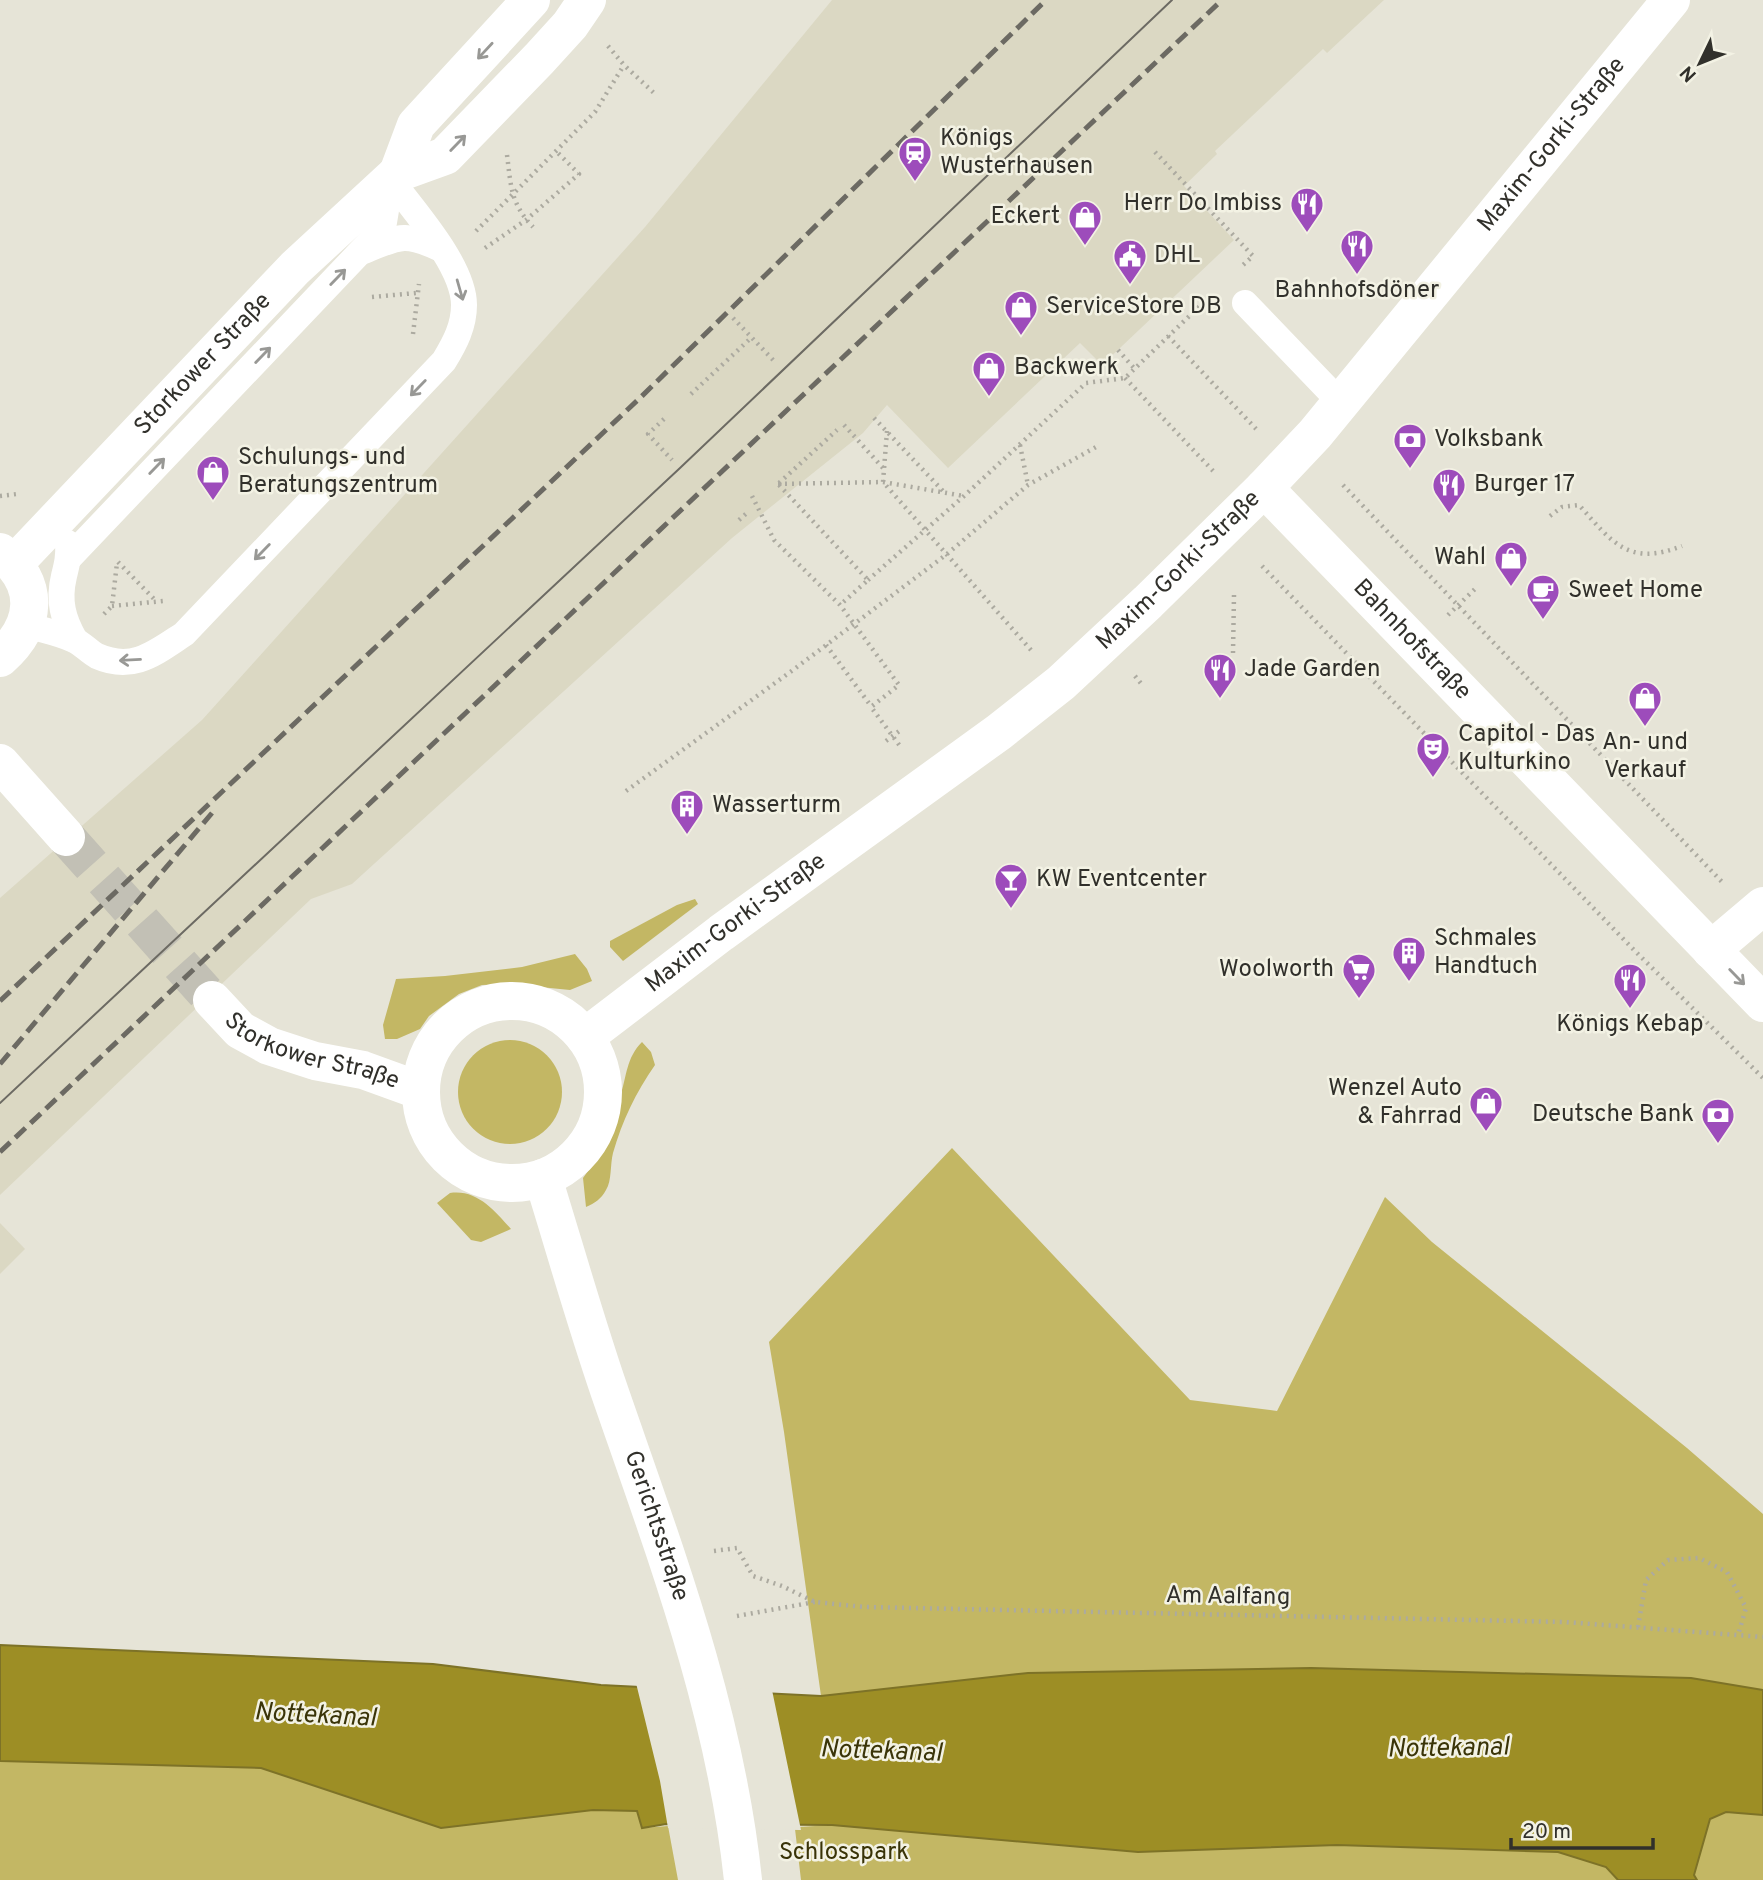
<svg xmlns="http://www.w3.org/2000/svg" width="1763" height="1880" font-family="Overpass,sans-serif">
<rect width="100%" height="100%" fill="#e6e4d7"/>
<!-- built -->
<g fill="#dbd8c3">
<path d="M832 0H1384L1327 53 1323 49 1215 151 1217 154 1184 186 1234 240 1102 365 1080 343 948 468 887 405 863 433 732 538 352 884 311 899 0 1195V898L202 720 645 227Z"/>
<path d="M0 1223 25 1249 0 1274Z"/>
</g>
<!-- green -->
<g fill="#c3b764">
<path d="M695 899 698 904 623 961 610 947V941L677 905Z"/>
<path d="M575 954 587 969 592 981 570 990 510 984 482 985 459 994 429 1016 420 1029 397 1039H385L383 1025 396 979 445 976 522 967Z"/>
<circle cx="510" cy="1092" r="52"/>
<path d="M642 1042 651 1052 655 1065C636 1092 622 1121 613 1153 610 1164 612 1181 606 1190 601 1199 595 1203 586 1207L583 1178C601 1156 612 1124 620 1097 627 1076 626 1058 642 1042Z"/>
<path d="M952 1148 1190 1400 1277 1411 1385 1197 1432 1242 1687 1448 1763 1514V1690L1691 1678 1028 1673 821 1696 784 1432 769 1342Z"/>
<path d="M450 1193C477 1189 495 1211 511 1229L481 1242 471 1240 437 1203Z"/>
<path d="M0 1761 261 1768 441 1828 593 1810 638 1811 642 1828 668 1826 678 1880H0Z"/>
<path d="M1726 1812 1763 1815V1880H1697L1694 1875 1710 1819Z"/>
<path d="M832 1825 1145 1851 1337 1845 1558 1852 1606 1867 1618 1880H801L795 1829 798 1827Z"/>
</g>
<!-- water -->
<path fill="#9d8e25" stroke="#7d7227" stroke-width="2" d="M0 1645 433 1664 601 1685 821 1696 1028 1673 1311 1668 1691 1678 1763 1690V1815L1726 1812 1710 1819 1694 1875 1697 1880H1618L1606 1867 1558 1852 1337 1845 1138 1852 832 1825 666 1824 642 1828 637 1811 593 1810 441 1828 261 1768 0 1761Z"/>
<!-- pier -->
<path fill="#e6e4d7" d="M636 1683 772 1690 801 1830 668 1828 660 1781Z"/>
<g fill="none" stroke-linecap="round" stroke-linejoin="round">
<!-- secondary-tunnel -->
<path stroke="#c2c0b5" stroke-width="38" stroke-dasharray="38 19" stroke-linecap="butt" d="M66 837 212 1000"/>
<!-- path -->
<g stroke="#acaaa0" stroke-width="4.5" stroke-dasharray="2 5" stroke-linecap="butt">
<path d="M608 46 624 65 654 93"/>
<path d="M1155 152 1253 256 1243 265"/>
<path d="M507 155C511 185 510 203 533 227"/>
<path d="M476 231 595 112 624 65"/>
<path d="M485 248 526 220 579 174 556 151"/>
<path d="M372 297 416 293"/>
<path d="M733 318 776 363"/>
<path d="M413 334 419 284"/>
<path d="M1168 336 1259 432"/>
<path d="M1118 350 1134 368"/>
<path d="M1125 378 1216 474"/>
<path d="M691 394 752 337"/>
<path d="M874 418 943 491"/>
<path d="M664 419 648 434 672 460"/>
<path d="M844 425 883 468"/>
<path d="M887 431 883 482 1031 650"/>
<path d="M1020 445 1028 485"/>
<path d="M779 483 837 430"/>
<path d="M778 484 883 482 964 496"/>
<path d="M779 485 868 580 840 605"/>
<path d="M1343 485 1724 884"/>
<path d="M0 496 17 494"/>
<path d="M752 496 774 540 840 605 899 685 871 707 900 746"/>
<path d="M1550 516 1562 507 1579 505C1612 542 1628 567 1682 546"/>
<path d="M739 520 748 512"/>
<path d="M118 562 157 602"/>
<path d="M1262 566 1634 950 1763 1078"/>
<path d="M868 580 964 496 1086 383 1125 378 1206 300"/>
<path d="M112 606 163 601"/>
<path d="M104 614 112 606 117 563"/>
<path d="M1448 615 1478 586"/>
<path d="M826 645 871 706"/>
<path d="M1233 653 1234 595"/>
<path d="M1135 676 1143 686"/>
<path d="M886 741 902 729"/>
<path d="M626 791 793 670 947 554 1028 485 1096 447"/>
<path d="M714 1551 737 1548 753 1576 782 1586 815 1602 864 1607 1565 1622 1763 1637"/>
<path d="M737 1616 815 1602"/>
<path d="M1638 1627 1646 1580 1668 1560 1699 1558 1727 1572 1746 1608 1738 1635"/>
</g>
<!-- service -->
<g stroke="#fff" stroke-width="26">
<path d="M364 251C400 236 405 232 441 249"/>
<path d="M1245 303 1341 403"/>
<path d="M68 543C69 556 67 564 64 576 58 601 63 619 75 640"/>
<path d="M69 558 383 228 391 180"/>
<path d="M26 625C42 630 59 633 74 640 83 644 89 652 97 656 133 672 155 653 184 634L444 361C455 343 464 326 464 305 464 266 414 211 391 180"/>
</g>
<!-- minor -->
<g stroke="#fff" stroke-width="38">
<path id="s1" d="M1264 488 1763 1003"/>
<path d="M1711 950 1763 906"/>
<path id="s2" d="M585 1037 721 933 999 732 1061 683 1148 602 1264 488 1315 434 1671 0"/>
</g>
<!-- secondary -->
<g stroke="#fff" stroke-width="38">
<path d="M398 173 416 125 531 0"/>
<path d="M0 552C41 584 37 625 0 658"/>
<path id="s3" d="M14 564 295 268 398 173 445 156 539 59 570 25 587 0"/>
<path d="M0 763 66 837"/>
<path id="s4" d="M212 1000 240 1030 269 1046 315 1061 363 1070 421 1091"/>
<circle cx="512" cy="1092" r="91"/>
<path id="s5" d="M543 1178C565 1249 585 1320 609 1390 665 1552 725 1709 743 1880"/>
</g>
<!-- tram -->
<path stroke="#6c6a63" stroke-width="2" d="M0 1103 680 468 1172 0"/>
<!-- rail -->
<g stroke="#6c6a63" stroke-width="5" stroke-dasharray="14 7" stroke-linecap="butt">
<path d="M0 1001 641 397 1046 0"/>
<path d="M0 1064 212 813"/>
<path d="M0 1152 1222 0"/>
</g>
</g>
<!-- one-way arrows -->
<defs><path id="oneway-shaft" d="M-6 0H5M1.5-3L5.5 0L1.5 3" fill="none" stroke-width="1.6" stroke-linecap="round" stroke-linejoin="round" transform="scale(1.75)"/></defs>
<g stroke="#989895">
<use href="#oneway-shaft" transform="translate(485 51) rotate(133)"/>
<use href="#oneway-shaft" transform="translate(458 143) rotate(-46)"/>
<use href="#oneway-shaft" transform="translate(338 277) rotate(-46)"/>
<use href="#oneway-shaft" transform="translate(460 290) rotate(74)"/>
<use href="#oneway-shaft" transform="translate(263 355) rotate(-46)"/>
<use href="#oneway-shaft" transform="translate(418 388) rotate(134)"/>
<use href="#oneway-shaft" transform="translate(157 466) rotate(-46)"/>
<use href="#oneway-shaft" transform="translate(262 552) rotate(134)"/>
<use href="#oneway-shaft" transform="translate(130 660) rotate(177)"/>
<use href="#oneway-shaft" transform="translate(1737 977) rotate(46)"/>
</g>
<!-- icons -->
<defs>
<symbol id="station-pin" viewBox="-11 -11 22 30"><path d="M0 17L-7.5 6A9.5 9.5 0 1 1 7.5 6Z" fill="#9d4cbb" stroke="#f3f2e4"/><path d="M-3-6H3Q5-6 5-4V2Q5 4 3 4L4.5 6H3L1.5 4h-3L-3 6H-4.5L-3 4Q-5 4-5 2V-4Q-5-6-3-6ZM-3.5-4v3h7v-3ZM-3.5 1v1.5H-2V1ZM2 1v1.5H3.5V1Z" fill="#fff"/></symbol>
<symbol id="restaurant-pin" viewBox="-11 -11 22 30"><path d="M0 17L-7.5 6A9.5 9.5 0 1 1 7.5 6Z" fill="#9d4cbb" stroke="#f3f2e4"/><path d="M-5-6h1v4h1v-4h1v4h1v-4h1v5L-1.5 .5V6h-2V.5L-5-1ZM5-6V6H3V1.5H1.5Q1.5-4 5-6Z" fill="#fff"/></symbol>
<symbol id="shop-pin" viewBox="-11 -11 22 30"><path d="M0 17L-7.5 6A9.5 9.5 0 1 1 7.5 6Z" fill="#9d4cbb" stroke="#f3f2e4"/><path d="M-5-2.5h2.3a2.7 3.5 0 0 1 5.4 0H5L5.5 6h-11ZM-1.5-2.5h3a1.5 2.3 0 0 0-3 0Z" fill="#fff"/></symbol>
<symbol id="civic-pin" viewBox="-11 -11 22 30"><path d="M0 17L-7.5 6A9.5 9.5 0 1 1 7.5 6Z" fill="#9d4cbb" stroke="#f3f2e4"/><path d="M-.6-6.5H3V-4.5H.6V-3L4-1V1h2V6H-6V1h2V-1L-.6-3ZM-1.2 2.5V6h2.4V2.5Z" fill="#fff"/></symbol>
<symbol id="bank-pin" viewBox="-11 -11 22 30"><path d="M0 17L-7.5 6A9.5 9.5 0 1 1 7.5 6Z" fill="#9d4cbb" stroke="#f3f2e4"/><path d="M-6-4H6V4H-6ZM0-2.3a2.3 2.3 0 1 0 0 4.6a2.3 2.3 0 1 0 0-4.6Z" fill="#fff"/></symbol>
<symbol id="cafe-pin" viewBox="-11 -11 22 30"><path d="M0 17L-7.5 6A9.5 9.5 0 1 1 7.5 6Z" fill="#9d4cbb" stroke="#f3f2e4"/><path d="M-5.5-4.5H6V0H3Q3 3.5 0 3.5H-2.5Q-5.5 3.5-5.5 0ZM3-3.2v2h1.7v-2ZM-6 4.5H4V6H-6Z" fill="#fff"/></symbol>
<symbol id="theatre-pin" viewBox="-11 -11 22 30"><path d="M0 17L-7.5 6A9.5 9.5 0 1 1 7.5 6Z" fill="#9d4cbb" stroke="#f3f2e4"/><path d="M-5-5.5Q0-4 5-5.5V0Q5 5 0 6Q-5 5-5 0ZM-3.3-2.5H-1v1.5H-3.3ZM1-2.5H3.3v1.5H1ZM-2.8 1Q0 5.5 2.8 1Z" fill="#fff"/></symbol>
<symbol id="building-pin" viewBox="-11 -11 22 30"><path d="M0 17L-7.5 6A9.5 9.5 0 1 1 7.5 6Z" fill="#9d4cbb" stroke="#f3f2e4"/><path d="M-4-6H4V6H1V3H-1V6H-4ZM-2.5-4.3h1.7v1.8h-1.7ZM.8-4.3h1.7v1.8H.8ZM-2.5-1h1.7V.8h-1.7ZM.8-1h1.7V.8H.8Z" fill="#fff"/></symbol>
<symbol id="bar-pin" viewBox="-11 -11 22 30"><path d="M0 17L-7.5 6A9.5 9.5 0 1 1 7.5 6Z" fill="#9d4cbb" stroke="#f3f2e4"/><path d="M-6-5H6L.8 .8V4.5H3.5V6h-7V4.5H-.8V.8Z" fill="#fff"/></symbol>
<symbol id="supermarket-pin" viewBox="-11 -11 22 30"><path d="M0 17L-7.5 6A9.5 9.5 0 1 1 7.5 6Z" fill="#9d4cbb" stroke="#f3f2e4"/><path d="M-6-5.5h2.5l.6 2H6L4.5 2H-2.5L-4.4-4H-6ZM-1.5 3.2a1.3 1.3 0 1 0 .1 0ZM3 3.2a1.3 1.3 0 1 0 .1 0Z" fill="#fff"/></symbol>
</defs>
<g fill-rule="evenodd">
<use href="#station-pin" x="896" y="134" width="38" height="52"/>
<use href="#restaurant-pin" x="1288" y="185" width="38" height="52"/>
<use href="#shop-pin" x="1066" y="198" width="38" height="52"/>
<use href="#restaurant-pin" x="1338" y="227" width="38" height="52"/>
<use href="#civic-pin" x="1111" y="237" width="38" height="52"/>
<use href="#shop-pin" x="1002" y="288" width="38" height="52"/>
<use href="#shop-pin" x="970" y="349" width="38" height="52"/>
<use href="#bank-pin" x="1391" y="421" width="38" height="52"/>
<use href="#shop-pin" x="194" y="453" width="38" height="52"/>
<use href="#restaurant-pin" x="1430" y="466" width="38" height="52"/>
<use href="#shop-pin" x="1492" y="539" width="38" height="52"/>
<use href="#cafe-pin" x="1524" y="572" width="38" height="52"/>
<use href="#restaurant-pin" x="1201" y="651" width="38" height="52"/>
<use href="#shop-pin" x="1626" y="679" width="38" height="52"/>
<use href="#theatre-pin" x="1414" y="730" width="38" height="52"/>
<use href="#building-pin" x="668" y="787" width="38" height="52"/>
<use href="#bar-pin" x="992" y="861" width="38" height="52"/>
<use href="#building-pin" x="1390" y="934" width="38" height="52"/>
<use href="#supermarket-pin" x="1340" y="951" width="38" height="52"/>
<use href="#restaurant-pin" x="1611" y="961" width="38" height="52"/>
<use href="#shop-pin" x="1467" y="1084" width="38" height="52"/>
<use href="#bank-pin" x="1699" y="1096" width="38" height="52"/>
</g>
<g text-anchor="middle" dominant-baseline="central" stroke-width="5" stroke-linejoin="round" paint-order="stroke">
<!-- poi labels -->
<g font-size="24" fill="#31302b" stroke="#f3f2e4" text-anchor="start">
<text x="940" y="139">Königs<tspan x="940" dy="28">Wusterhausen</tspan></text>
<text x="1282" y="204" text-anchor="end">Herr Do Imbiss</text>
<text x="1060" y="217" text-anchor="end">Eckert</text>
<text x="1154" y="256">DHL</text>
<text x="1357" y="291" text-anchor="middle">Bahnhofsdöner</text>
<text x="1046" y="307">ServiceStore DB</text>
<text x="1014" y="368">Backwerk</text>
<text x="1434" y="440">Volksbank</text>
<text x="238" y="458">Schulungs- und<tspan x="238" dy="28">Beratungszentrum</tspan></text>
<text x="1474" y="485">Burger 17</text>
<text x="1486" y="558" text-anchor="end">Wahl</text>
<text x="1568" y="591">Sweet Home</text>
<text x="1244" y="670">Jade Garden</text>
<text x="1458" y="735">Capitol - Das<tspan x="1458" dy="28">Kulturkino</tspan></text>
<text x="1645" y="743" text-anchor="middle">An- und<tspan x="1645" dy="28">Verkauf</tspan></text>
<text x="712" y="806">Wasserturm</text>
<text x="1036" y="880">KW Eventcenter</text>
<text x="1434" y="939">Schmales<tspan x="1434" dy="28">Handtuch</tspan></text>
<text x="1334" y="970" text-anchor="end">Woolworth</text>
<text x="1630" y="1025" text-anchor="middle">Königs Kebap</text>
<text x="1462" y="1089" text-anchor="end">Wenzel Auto<tspan x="1462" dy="28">&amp; Fahrrad</tspan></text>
<text x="1694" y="1115" text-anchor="end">Deutsche Bank</text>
</g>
<!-- street labels -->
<g font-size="24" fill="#31302b" stroke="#f3f2e4">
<text stroke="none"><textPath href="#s2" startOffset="1323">Maxim-Gorki-Straße</textPath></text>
<text stroke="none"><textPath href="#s3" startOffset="275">Storkower Straße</textPath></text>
<text stroke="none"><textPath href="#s2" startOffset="756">Maxim-Gorki-Straße</textPath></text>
<text stroke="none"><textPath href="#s1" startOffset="212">Bahnhofstraße</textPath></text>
<text stroke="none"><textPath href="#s2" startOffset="189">Maxim-Gorki-Straße</textPath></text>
<text stroke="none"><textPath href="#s4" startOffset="116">Storkower Straße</textPath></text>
<text stroke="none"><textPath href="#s5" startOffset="366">Gerichtsstraße</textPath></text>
<text transform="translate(1228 1597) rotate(1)">Am Aalfang</text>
</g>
<!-- park labels -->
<g font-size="24" fill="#393307" stroke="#f3f2e4">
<text x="844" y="1853">Schlosspark</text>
</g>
<!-- water labels -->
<g font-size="26" font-style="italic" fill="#3a3408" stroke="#f3f2e4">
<text transform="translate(315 1716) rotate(3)">Nottekanal</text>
<text transform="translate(1448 1749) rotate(-1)">Nottekanal</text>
<text transform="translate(881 1752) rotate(2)">Nottekanal</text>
</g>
</g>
<!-- north arrow -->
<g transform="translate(1700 63) rotate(227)" stroke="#f3f2e4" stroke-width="5" paint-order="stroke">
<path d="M0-5L12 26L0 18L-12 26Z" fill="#31302b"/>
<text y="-10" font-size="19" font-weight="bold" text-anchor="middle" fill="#31302b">N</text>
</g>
<!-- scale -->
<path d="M1511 1838v10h142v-10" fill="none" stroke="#31302b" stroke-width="3.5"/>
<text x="1522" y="1838" font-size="21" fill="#31302b" stroke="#f3f2e4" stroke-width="5" paint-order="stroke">20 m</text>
</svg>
